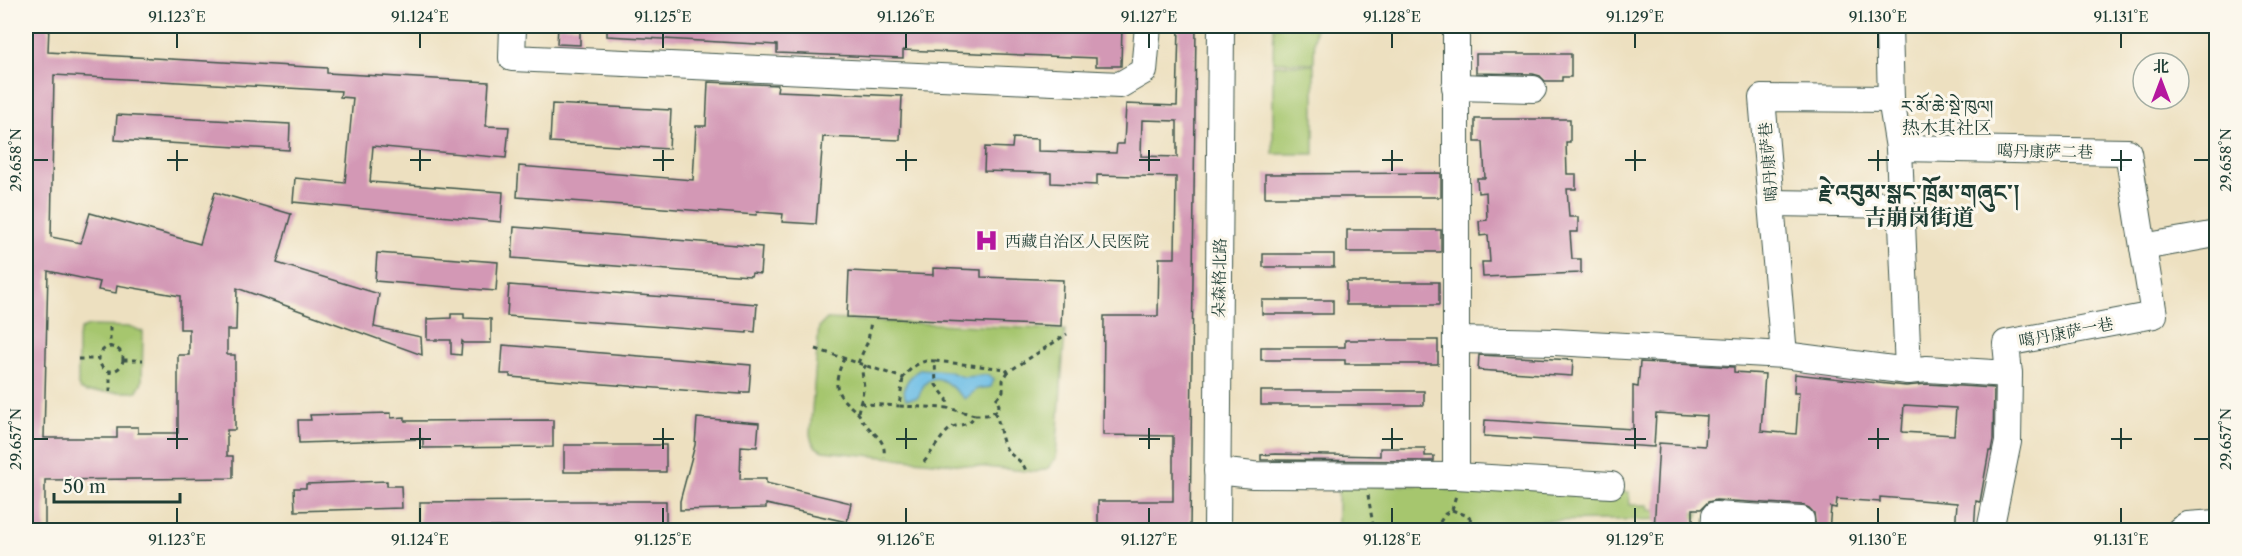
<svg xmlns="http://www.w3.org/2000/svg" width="2242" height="556" font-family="'Libre Caslon Text','Noto Serif SC','Noto Serif Tibetan',serif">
<rect width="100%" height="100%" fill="#fbf7ec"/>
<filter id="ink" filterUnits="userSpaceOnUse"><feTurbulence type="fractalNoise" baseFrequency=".0167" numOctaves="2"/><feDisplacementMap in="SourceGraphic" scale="12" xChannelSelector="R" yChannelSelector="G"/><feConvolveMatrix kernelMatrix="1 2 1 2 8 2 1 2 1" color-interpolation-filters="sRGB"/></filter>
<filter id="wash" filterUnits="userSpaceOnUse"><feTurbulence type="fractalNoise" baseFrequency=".008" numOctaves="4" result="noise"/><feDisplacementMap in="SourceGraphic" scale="24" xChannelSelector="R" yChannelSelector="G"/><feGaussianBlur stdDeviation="1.35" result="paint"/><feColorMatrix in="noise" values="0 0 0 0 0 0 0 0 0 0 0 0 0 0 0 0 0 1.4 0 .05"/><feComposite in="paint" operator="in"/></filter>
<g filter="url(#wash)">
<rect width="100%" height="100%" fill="#ede0c0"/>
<!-- green -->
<g fill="#a6c66e" stroke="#628251" stroke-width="1.5">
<path d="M1274 26H1315L1314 63 1273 62Z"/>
<rect x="1273" y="65" width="41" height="89"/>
<path d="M827 319 1065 330 1056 458 1048 468 1036 472 823 451C814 447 811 443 810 433L819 327Z"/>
<path d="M89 326 132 327 143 332 142 382 136 392H86L80 389 78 385V337L81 329Z"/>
<path d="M1467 483 1629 492 1630 505H1649V510L1699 513 1697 519 1532 521V530H1338V486L1446 485 1447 490H1467Z"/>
</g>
<!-- water -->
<path fill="#69bce5" stroke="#447c8c" stroke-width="1.5" d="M921 369 947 371 963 377 989 375 994 379 991 387 977 389 965 399C955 391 938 367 924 385 921 389 921 394 917 398L906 399C900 387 910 375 921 369Z"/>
<g id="blocks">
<!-- building -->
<g fill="#d398b5" fill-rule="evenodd">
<path d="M28 26H49L48 52 327 68V73L489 82 486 126 509 127 506 158 373 146 370 182 503 192 501 222 293 202 295 178 345 183 353 98 340 97 341 91 54 75 51 237 81 243 90 213 200 244 215 192 291 214 277 263 379 294 374 327 421 337 422 355 237 288 236 330H227V355H235V430H227V456H233V478L45 480V531H26V217H29L31 83 27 82ZM48 271 100 282 98 290 116 293 117 285 180 296V329H189V355H178V433H138V427H117V438H44Z"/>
<path d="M558 26H580V45L557 44Z"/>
<path d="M607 26H1122L1121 66H1096V58L903 50V58L777 53V45L607 36Z"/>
<path d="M1179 26H1196L1190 531H1098V501H1173V436L1103 435 1104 316H1158L1159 258H1175L1176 177 1097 175V185L1051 183V173L984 171 985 147 1012 148 1013 138 1038 139V151L1116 153 1117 144H1124L1126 104 1177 106ZM1142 120 1177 121V157L1141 156Z"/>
<path d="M1476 54H1571V77H1562V81H1545L1540 76 1533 74 1476 73Z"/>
<path d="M708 82 778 85 777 91 902 96 900 140 823 137 816 224 782 222 783 214 757 212 756 215 517 197 519 166 693 180 696 126H706Z"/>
<path d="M552 104 671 110 669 149 550 142Z"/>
<path d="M117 115 290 124 289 150 115 140Z"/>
<path d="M1475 119H1570V142H1566L1567 174H1576V189H1567L1569 217H1578V232H1570L1572 259H1581V273L1483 277 1482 262H1490L1488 235 1480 236 1479 221 1487 220 1486 192 1478 193 1477 178H1485L1483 142H1475Z"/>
<path d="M1441 173V197H1265V174Z"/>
<path d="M514 227 762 247 760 274 752 273 751 276 720 274 512 258Z"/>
<rect x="1347" y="230" width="94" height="22"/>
<path d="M377 253 498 262 496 291 375 281Z"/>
<rect x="1263" y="254" width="71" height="13"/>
<path d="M933 268 981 270V277L1063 280 1061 326 847 317 849 271 933 275Z"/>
<rect x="1346" y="282" width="93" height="23"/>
<path d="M509 285 757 304 755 332 747 331V333L507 316Z"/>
<rect x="1262" y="300" width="71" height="14"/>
<path d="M451 314H464V318L491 319V343H464L462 341 461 355 451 354V340H427V319L451 318Z"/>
<path d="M1345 340H1438V364H1345V360H1261V347H1345Z"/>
<path d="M503 345 751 365 749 392H741V394L709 392 510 377V374H501Z"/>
<path d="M1479 355 1573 360 1572 376 1478 370Z"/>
<path d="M1640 362 1734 367V372L1765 374 1761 431 1796 434 1799 393H1794L1795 374 1906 386 1927 384 1994 388 1993 440 1991 451H1989L1980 502 1976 501 1974 531H1955L1957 503 1880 497V502L1837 499 1836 508 1831 507 1829 531H1816L1814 513 1809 508 1802 505 1716 500 1708 502 1701 509H1693V531H1654L1659 443 1705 446 1707 416 1656 413 1654 447 1484 436 1485 420 1633 429V386L1638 387ZM1904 405 1956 408 1954 435 1902 432Z"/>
<rect x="1261" y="391" width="163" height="14"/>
<path d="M391 413V418L405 417V421L553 420V447L423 448V439L299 443 298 420H311L310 415Z"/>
<path d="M697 418 759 423 757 447 741 446 740 479H766V483L851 503 847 522 766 504V508L680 510V501L695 445Z"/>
<rect x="564" y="445" width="102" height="27"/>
<path d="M1380 448H1425V456H1434V461L1261 460V455L1275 454 1380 456Z"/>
<path d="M387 481V486H401L402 508 295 511 294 488H306V484Z"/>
<path d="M564 501H666V525L420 528V502Z"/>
</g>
</g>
</g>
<g filter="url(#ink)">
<use href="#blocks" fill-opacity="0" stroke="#3e5549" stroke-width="1.5"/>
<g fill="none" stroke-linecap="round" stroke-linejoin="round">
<defs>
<g id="minor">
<path d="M513 26 512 58 1120 85 1144 71 1148 26"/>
<path d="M1456 26V476"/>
<path d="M1889 26 1891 99 1899 148 1908 371"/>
<path d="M1455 87 1533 89"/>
<path d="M1899 148 2128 152 2143 247 2216 234"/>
<path d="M1771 203 1902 205"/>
<path d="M1457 340 1555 342 1784 355 1908 371 1927 369 2009 374 2006 343 2154 315 2143 247"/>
<path d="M1784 355 1762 98 1891 99"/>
<path d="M1217 471 1253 475 1456 476 1611 485"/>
<path d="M1217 530 1221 26"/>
<path d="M1714 530 1715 515 1801 520V530"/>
<path d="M1990 530 2008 442 2009 374"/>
<path d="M2180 530 2187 525 2216 523"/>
</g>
</defs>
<!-- minor casing -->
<use href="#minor" stroke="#3e5549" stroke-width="28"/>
<!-- path -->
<g stroke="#3e5549" stroke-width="3" stroke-dasharray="4.5 4.5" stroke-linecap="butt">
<path d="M110 327V347"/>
<circle cx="111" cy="359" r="12"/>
<path d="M816 349 903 378C911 367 921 359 935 361L936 385 947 399 948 408 899 406 903 378"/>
<path d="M844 358C833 385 833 393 856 411 861 415 862 422 867 426 877 437 886 441 884 457"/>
<path d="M78 359H99"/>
<path d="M123 360H143"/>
<path d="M935 361 1006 369 1008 372 1067 334"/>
<path d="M858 363 868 341 871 321"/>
<path d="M110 392V371"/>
<path d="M861 402 864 404 899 406"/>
<path d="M858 412 864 387 862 371 866 365"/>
<path d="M994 412C1001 422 999 437 1006 448 1012 459 1025 460 1026 473"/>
<path d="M975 415H987L998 410 999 405 996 399 1003 391V380L1008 372"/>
<path d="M924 462C932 452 941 436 951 428 959 423 968 428 975 415L948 408"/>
<path d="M1368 495 1373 525 1377 530"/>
<path d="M1452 510 1468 516 1478 530"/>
<path d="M1435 530 1445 514 1452 510 1456 495"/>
</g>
<!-- minor -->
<use href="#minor" stroke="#fff" stroke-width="26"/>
</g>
</g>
<!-- ticks -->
<path fill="none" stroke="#1f3d34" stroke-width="2" d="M177 33V48M420 33V48M663 33V48M906 33V48M1149 33V48M1392 33V48M1635 33V48M1878 33V48M2121 33V48M177 150V171M420 150V171M663 150V171M906 150V171M1149 150V171M1392 150V171M1635 150V171M1878 150V171M2121 150V171M33 160H48M167 160H188M410 160H431M653 160H674M896 160H917M1139 160H1160M1382 160H1403M1625 160H1646M1868 160H1889M2111 160H2132M2194 160H2209M177 428V449M420 428V449M663 428V449M906 428V449M1149 428V449M1392 428V449M1635 428V449M1878 428V449M2121 428V449M33 439H48M167 439H188M410 439H431M653 439H674M896 439H917M1139 439H1160M1382 439H1403M1625 439H1646M1868 439H1889M2111 439H2132M2194 439H2209M177 508V523M420 508V523M663 508V523M906 508V523M1149 508V523M1392 508V523M1635 508V523M1878 508V523M2121 508V523"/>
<!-- icons -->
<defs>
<symbol id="hospital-bare" viewBox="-9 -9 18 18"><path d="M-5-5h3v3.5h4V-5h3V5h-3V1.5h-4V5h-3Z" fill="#b5179e" stroke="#fbf7ec" stroke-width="2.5" paint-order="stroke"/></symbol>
</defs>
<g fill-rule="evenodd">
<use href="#hospital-bare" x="970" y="224" width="33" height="33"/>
</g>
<g text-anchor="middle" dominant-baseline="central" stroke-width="6" stroke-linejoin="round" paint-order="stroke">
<!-- street labels -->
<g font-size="16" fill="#1f3d34" stroke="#fbf7ec">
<text transform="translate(2045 151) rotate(1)">噶丹康萨二巷</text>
<text transform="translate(1768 162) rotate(-95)">噶丹康萨巷</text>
<text transform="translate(1219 278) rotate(-89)">朵森格北路</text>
<text transform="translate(2066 332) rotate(-11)">噶丹康萨一巷</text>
</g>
<!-- poi labels -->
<g font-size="16" fill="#1f3d34" stroke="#fbf7ec" text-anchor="start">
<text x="1005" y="241">西藏自治区人民医院</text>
</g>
<!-- neighbourhood labels -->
<g font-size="18" fill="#1f3d34" stroke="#fbf7ec">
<text x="1947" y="107">ར་མོ་ཆེ་སྡེ་ཁུལ།<tspan x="1947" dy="21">热木其社区</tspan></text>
</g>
<!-- district labels -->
<g font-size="22" font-weight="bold" fill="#1f3d34" stroke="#fbf7ec">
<text x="1919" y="192">རྗེ་འབུམ་སྒང་ཁྲོམ་གཞུང་།<tspan x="1919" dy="25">吉崩岗街道</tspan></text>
</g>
</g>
<!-- margin -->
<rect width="2242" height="556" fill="none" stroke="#fbf7ec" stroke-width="66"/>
<!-- north arrow -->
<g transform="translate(2161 81)"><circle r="28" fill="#fbf7ec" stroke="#a3ada2" stroke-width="1.5"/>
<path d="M0-4.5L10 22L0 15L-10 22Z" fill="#b5179e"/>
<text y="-9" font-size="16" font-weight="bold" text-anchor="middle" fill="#1f3d34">北</text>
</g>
<!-- scale -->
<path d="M54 493v9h126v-9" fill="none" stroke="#1f3d34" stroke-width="3"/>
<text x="63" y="493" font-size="18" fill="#1f3d34" stroke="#fbf7ec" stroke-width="4.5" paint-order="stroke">50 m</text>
<rect x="33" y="33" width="2176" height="490" fill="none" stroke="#1f3d34" stroke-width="2"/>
<g font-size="15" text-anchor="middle" fill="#1f3d34">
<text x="177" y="22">91.123°E</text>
<text x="420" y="22">91.124°E</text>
<text x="663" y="22">91.125°E</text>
<text x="906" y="22">91.126°E</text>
<text x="1149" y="22">91.127°E</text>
<text x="1392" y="22">91.128°E</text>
<text x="1635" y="22">91.129°E</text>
<text x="1878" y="22">91.130°E</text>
<text x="2121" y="22">91.131°E</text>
<text transform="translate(16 160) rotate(-90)" y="5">29.658°N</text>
<text transform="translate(2226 160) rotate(-90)" y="5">29.658°N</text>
<text transform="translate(16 439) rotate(-90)" y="5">29.657°N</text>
<text transform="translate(2226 439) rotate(-90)" y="5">29.657°N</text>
<text x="177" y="545">91.123°E</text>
<text x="420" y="545">91.124°E</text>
<text x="663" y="545">91.125°E</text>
<text x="906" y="545">91.126°E</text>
<text x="1149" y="545">91.127°E</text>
<text x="1392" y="545">91.128°E</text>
<text x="1635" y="545">91.129°E</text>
<text x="1878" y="545">91.130°E</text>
<text x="2121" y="545">91.131°E</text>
</g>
</svg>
